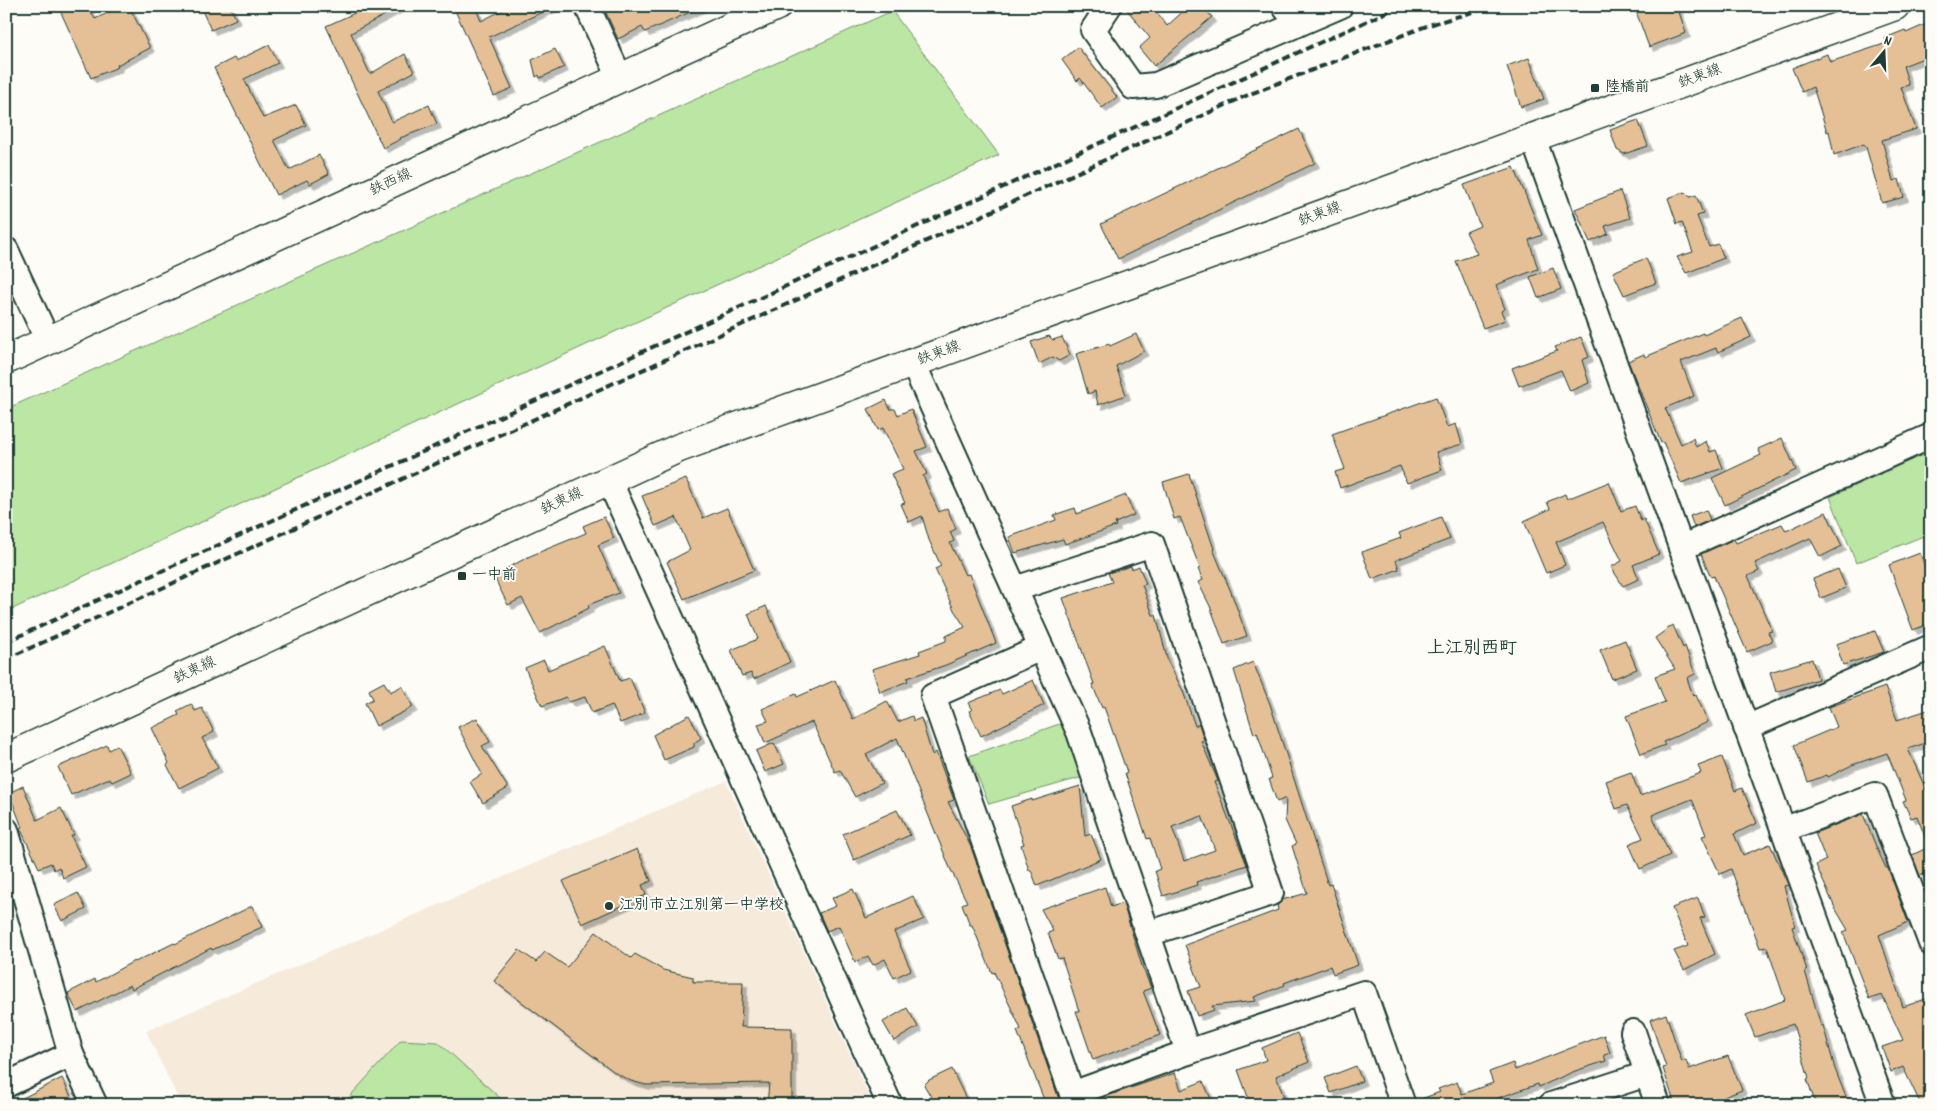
<svg xmlns="http://www.w3.org/2000/svg" width="1937" height="1111" font-family="Dekko,'Klee One',sans-serif">
<defs>
<filter id="shadow"><feDropShadow dx="4.5" dy="4.5" stdDeviation="0" flood-color="#0004"/></filter>
</defs>
<rect width="100%" height="100%" fill="#fdfcf7"/>
<filter id="ink" filterUnits="userSpaceOnUse"><feTurbulence type="fractalNoise" baseFrequency=".02" numOctaves="2"/><feDisplacementMap in="SourceGraphic" scale="10" xChannelSelector="R" yChannelSelector="G"/><feConvolveMatrix kernelMatrix="1 2 1 2 8 2 1 2 1" color-interpolation-filters="sRGB"/></filter>
<g filter="url(#ink)">
<!-- built -->
<path fill="#f6eada" d="M726 781 873 1105H181L146 1031Z"/>
<!-- green -->
<g fill="#bce6a3" stroke="#6e926c">
<path d="M892 11 999 155 6 612V409Z"/>
<path d="M1931 451V533L1856 563 1830 497Z"/>
<path d="M1062 723 1083 777 989 804 969 756Z"/>
<path d="M401 1040 438 1042 508 1105H342Z"/>
</g>
<!-- building -->
<g fill="#e5c096" stroke="#1f3d34" fill-rule="evenodd" filter="url(#shadow)">
<path d="M58 6H88L95 19 122 6H129L150 48 117 65 118 67 91 78Z"/>
<path d="M200 6H230L236 19 211 30Z"/>
<path d="M370 6H402L351 33 370 74 405 54 414 72 378 91 392 122 429 105 437 124 400 138 401 139 383 148 326 26Z"/>
<path d="M453 6H475L481 21 511 6H555L489 37 512 88 494 96Z"/>
<path d="M603 6H704L645 32 642 27 618 39Z"/>
<path d="M1124 6H1151L1167 26 1189 6H1202L1212 17 1154 66 1139 48 1150 38Z"/>
<path d="M1634 6H1677L1686 33 1649 47Z"/>
<path d="M1931 22V55L1903 66 1909 85 1901 87 1916 129 1882 140 1893 181 1899 179 1904 197 1882 203 1866 147 1864 144 1834 155 1829 131 1827 132 1813 87 1802 92 1792 68 1827 54 1830 62 1887 43 1885 38 1905 30 1906 33Z"/>
<path d="M269 45 278 63 244 79 263 118 296 105 306 125 274 140 289 170 319 155 329 174 310 184 307 180 276 195 214 68 234 58 236 61Z"/>
<path d="M1078 47 1117 97 1102 108 1080 78 1077 81 1062 60Z"/>
<path d="M555 49 564 67 540 78 539 75 536 77 532 60Z"/>
<path d="M1529 58 1544 99 1521 107 1507 66Z"/>
<path d="M1638 120 1648 146 1624 154 1617 150 1610 130Z"/>
<path d="M1299 129 1315 163 1118 259 1101 224Z"/>
<path d="M1514 167 1542 235 1529 240 1538 269 1496 285 1505 309 1501 311 1505 320 1483 328 1456 261 1477 254 1466 232 1480 226 1464 185Z"/>
<path d="M1620 191 1630 218 1605 226 1608 234 1590 242 1575 209Z"/>
<path d="M1685 192 1690 197 1696 195 1703 214 1697 216 1709 247 1718 244 1724 258 1686 273 1677 257 1693 252 1682 222 1677 224 1668 198Z"/>
<path d="M1646 258 1656 283 1624 295 1613 272Z"/>
<path d="M1553 268 1561 289 1538 298 1530 277Z"/>
<path d="M1742 318 1751 337 1718 352 1716 348 1681 362 1694 396 1665 408 1681 444 1693 438 1696 447 1706 441 1710 452 1716 450 1723 468 1681 483 1663 442 1661 443 1628 361 1644 354 1645 357 1703 333 1704 335Z"/>
<path d="M1136 334 1144 351 1116 366 1126 395 1098 405 1095 391 1088 394 1076 354 1109 344 1110 346Z"/>
<path d="M1049 336 1053 340 1062 337 1070 355 1059 361 1053 357 1039 364 1031 342Z"/>
<path d="M1581 337 1589 357 1582 360 1589 383 1570 391 1561 370 1519 386 1512 368 1557 351 1555 347Z"/>
<path d="M1436 397 1447 427 1456 424 1462 444 1436 452 1442 470 1407 483 1400 466 1340 488 1335 472 1345 469 1332 434Z"/>
<path d="M886 400 890 409H895L898 415 911 409 927 447 916 451 927 474 923 476 939 512 947 508 956 529 950 532 954 541 950 543 965 575 969 574 996 643 946 665 907 678 908 681 880 692 872 669 920 654 919 651 946 641V636L965 627 954 610 935 569 941 566 929 540 922 516 909 522 901 504 905 503 891 474 903 469 883 428 878 430 868 409Z"/>
<path d="M1782 438 1796 470 1725 505 1712 478 1761 455 1758 449Z"/>
<path d="M1189 474 1214 549H1213L1231 592 1247 636 1224 644 1210 606 1198 582 1203 580 1198 569 1200 568 1180 517 1174 519 1163 482Z"/>
<path d="M686 479 703 518 727 508 754 570 684 599 667 562 690 550 676 517 655 526 642 496Z"/>
<path d="M1609 482 1621 511 1635 506 1641 521 1644 519 1659 554 1633 565 1639 579 1623 586 1611 567 1622 561 1603 522 1556 542 1565 565 1546 573 1524 521 1550 509 1547 502 1565 494 1567 499Z"/>
<path d="M1126 495 1134 515 1115 523 1116 526 1065 544 1063 539 1015 553 1009 537 1056 520 1054 515 1075 508 1077 514Z"/>
<path d="M1706 510 1710 520 1694 527 1690 516Z"/>
<path d="M1826 512 1842 546 1820 557 1810 538 1755 563 1759 571 1748 576 1772 631 1768 632 1772 641 1747 652 1714 576 1711 577 1701 554 1734 539 1736 543 1782 524 1786 531Z"/>
<path d="M604 517 614 538 598 545 619 593 588 605 589 608 540 633 522 598 508 605 495 579 504 574V570L530 556 586 533 583 526Z"/>
<path d="M1441 517 1450 539 1396 560 1399 569 1372 579 1362 552 1401 538 1399 533Z"/>
<path d="M1920 553 1931 583V623L1913 630 1889 565Z"/>
<path d="M1131 566 1132 569 1139 566 1146 584 1142 585 1153 615H1156L1168 662 1183 691 1195 726 1199 724 1204 740 1201 741 1218 781 1214 782 1247 865 1196 882 1197 885 1163 896 1155 871 1160 869 1150 838 1147 839 1125 773 1127 772 1104 707 1102 708 1092 684H1094L1063 598 1112 582 1108 573ZM1202 816 1215 850 1184 861 1172 827Z"/>
<path d="M1838 569 1846 588 1821 598 1813 579Z"/>
<path d="M766 606 790 662 754 679 751 673 742 676 731 650 758 639 748 614Z"/>
<path d="M1673 625 1683 648 1685 646 1695 674 1687 678 1693 696 1696 695 1708 722 1663 742 1665 745 1641 754 1626 716 1665 702 1655 676 1675 669 1655 638Z"/>
<path d="M1875 631 1884 652 1843 665 1836 644Z"/>
<path d="M1625 640 1637 669 1612 679 1600 650Z"/>
<path d="M605 646 620 681 630 678 645 713 620 723 612 705 592 713 585 697 569 702 566 697 542 706 525 668 544 660 548 670Z"/>
<path d="M1812 659 1818 679 1776 692 1770 672Z"/>
<path d="M1253 662 1270 704 1328 885 1331 884 1358 965 1333 974 1330 966 1284 983 1285 985 1254 997 1256 1001 1212 1006 1214 1010 1197 1016 1188 991 1201 987 1185 945 1278 910 1277 905 1282 900 1307 893 1292 846 1296 844 1285 820 1286 798 1277 802 1269 779 1272 778 1257 732 1254 734 1234 670Z"/>
<path d="M835 680 853 719 887 701 898 722 912 716 914 721 921 718 932 755 936 752 954 800 948 802 971 847 1061 1105H1046L1017 1031 1021 1029 994 972 992 973 972 925H970L962 904 967 902 950 868 897 738 866 754 882 783 855 797 840 770 835 772 812 722 765 743 758 724 768 721 762 709 796 694 797 697Z"/>
<path d="M1033 680 1044 705 981 736 969 711 972 710 968 703 1000 690 1002 694Z"/>
<path d="M384 682 390 692 402 686 413 707 376 726 365 703 373 699 369 690Z"/>
<path d="M1885 687 1897 720 1931 709V741L1908 749 1931 801V871L1920 876 1912 855 1929 847 1917 816 1911 818 1903 801 1906 800 1887 753 1852 765 1828 777 1827 775 1808 782 1794 745 1837 727 1829 707Z"/>
<path d="M191 704 195 711 202 708 214 732 202 738 218 768 179 788 167 765 169 763 152 728 179 715 177 711Z"/>
<path d="M689 715 701 738 694 743V747L664 760 653 735Z"/>
<path d="M477 718 490 742 482 746 508 788 483 803 470 782 482 774 458 727Z"/>
<path d="M774 743 784 764 765 772 756 751Z"/>
<path d="M107 745 109 750 117 745 131 773 112 782 110 779H107L71 795 58 767Z"/>
<path d="M1722 757 1735 791 1742 788 1757 823 1734 834 1743 855 1770 844 1788 885 1784 886 1795 926 1792 927 1807 970 1805 971 1821 1026 1823 1025 1835 1069 1849 1105H1816L1807 1079 1809 1078 1793 1024 1755 1037 1746 1015 1785 1000 1767 947 1760 948 1731 869 1720 874 1702 836 1706 835 1692 799 1652 815 1670 855 1640 869 1629 844 1643 838 1627 805 1616 809 1606 781 1631 772 1640 796 1701 773 1698 766Z"/>
<path d="M23 786 37 820 61 808 74 835 71 836 86 867 63 878 59 867 54 870 51 863 39 868 20 828 22 827 9 793Z"/>
<path d="M1080 786 1085 836 1091 834 1101 859 1037 886 1031 870H1029L1021 845 1024 844 1011 806 1032 799V801Z"/>
<path d="M897 810 910 835 854 860 843 834Z"/>
<path d="M1863 814 1877 849 1886 868H1888L1908 922 1879 935 1903 1007 1931 997V1105H1921L1903 1067 1891 1072 1882 1047 1903 1040 1882 995 1869 999 1843 932 1848 930 1835 908 1816 865 1826 860 1815 833Z"/>
<path d="M637 849 651 881 642 885 646 895 582 924 563 881Z"/>
<path d="M1105 887 1111 907 1123 903 1142 966 1151 988 1143 991 1160 1035 1093 1060 1076 1011H1079L1062 958 1058 959 1048 933 1053 931 1041 909Z"/>
<path d="M853 889 866 918 913 896 924 919 894 932 911 970 894 978 885 959 873 965 868 956 855 962 839 926 827 931 819 913 836 906 832 898Z"/>
<path d="M78 893 86 909 62 921 54 905Z"/>
<path d="M1698 898 1705 917 1700 918 1715 954 1684 970 1674 951 1688 946 1672 908Z"/>
<path d="M252 906 262 927 212 950 211 948 132 989 130 985 77 1012 68 993 95 979 96 982 134 961 135 962 174 943 175 944Z"/>
<path d="M596 932 631 958 635 954 663 970 693 977V982H743L741 1027 792 1028V1105H767L769 1083 646 1085 631 1081 617 1074 494 981 519 950 536 962 545 952 567 967Z"/>
<path d="M907 1008 918 1027 894 1041 883 1022Z"/>
<path d="M1666 1014 1682 1062 1686 1060 1689 1069 1728 1056 1742 1090 1719 1099 1718 1097 1694 1105H1675L1663 1068 1666 1067 1650 1020Z"/>
<path d="M1297 1033 1309 1062 1276 1076 1287 1105H1251L1238 1070 1266 1060 1262 1048Z"/>
<path d="M1604 1035 1610 1053 1604 1055 1606 1061 1575 1071 1539 1087 1538 1084 1478 1105H1416V1101L1440 1092 1438 1089 1457 1082 1462 1094 1493 1083 1489 1072 1513 1063 1515 1070Z"/>
<path d="M1356 1066 1362 1081 1331 1093 1325 1078Z"/>
<path d="M952 1069 955 1076 969 1105H936L924 1085 929 1080Z"/>
<path d="M1175 1073 1181 1090 1203 1081 1211 1099 1197 1105H1089V1102Z"/>
<path d="M62 1078 75 1105H9Z"/>
</g>
<g fill="none" stroke-linecap="round" stroke-linejoin="round">
<defs>
<g id="street">
<path d="M587 6 620 78"/>
<path d="M1109 6 1093 30 1133 87 1156 85 1340 6"/>
<path d="M1284 6 1298 24"/>
<path d="M1533 138 1883 1105"/>
<path d="M6 250 48 341"/>
<path d="M913 363 1079 732 1188 1052"/>
<path d="M609 480 890 1105"/>
<path d="M1681 548 1931 436"/>
<path d="M1015 589 1152 544 1271 893 1148 934"/>
<path d="M1041 648 933 696 1076 1105"/>
<path d="M1746 728 1931 647"/>
<path d="M6 830 71 1054 95 1105"/>
<path d="M1783 830 1875 795 1931 943"/>
<path d="M1633 1032 1658 1105"/>
<path d="M6 1085 71 1054"/>
<path d="M1072 1094 1188 1052 1364 993 1403 1105"/>
<path d="M1551 1105 1647 1074"/>
</g>
<g id="secondary">
<path d="M6 360 777 6"/>
<path d="M6 758 679 448 1895 6"/>
</g>
</defs>
<!-- street casing -->
<use href="#street" stroke="#1f3d34" stroke-width="28"/>
<!-- secondary casing -->
<use href="#secondary" stroke="#1f3d34" stroke-width="31"/>
<!-- street -->
<use href="#street" stroke="#fdfcf7" stroke-width="24"/>
<!-- secondary -->
<use href="#secondary" stroke="#fdfcf7" stroke-width="28"/>
<!-- rail -->
<g stroke="#1f3d34" stroke-width="4" stroke-dasharray="8 4" stroke-linecap="butt">
<path d="M6 642 1400 6"/>
<path d="M6 659 1250 94 1429 25 1493 6"/>
</g>
</g>
</g>
<!-- markers -->
<g fill="#1f3d34" stroke="#fdfcf7" stroke-width="2">
<rect x="1590" y="83" width="10" height="10" rx="2.5"/>
<rect x="457" y="571" width="10" height="10" rx="2.5"/>
<circle cx="609" cy="906" r="5"/>
</g>
<g text-anchor="middle" dominant-baseline="central" stroke-width="4" stroke-linejoin="round" paint-order="stroke">
<!-- street labels -->
<g font-size="15" fill="#1f3d34" stroke="#fdfcf7">
<text transform="translate(1700 77) rotate(-20)">鉄東線</text>
<text transform="translate(391 183) rotate(-25)">鉄西線</text>
<text transform="translate(1320 215) rotate(-20)">鉄東線</text>
<text transform="translate(939 354) rotate(-20)">鉄東線</text>
<text transform="translate(562 502) rotate(-25)">鉄東線</text>
<text transform="translate(195 671) rotate(-25)">鉄東線</text>
</g>
<!-- poi labels -->
<g font-size="15" font-weight="bold" fill="#1f3d34" stroke="#fdfcf7" text-anchor="start">
<text x="1605" y="88">陸橋前</text>
<text x="472" y="576">一中前</text>
<text x="619" y="906">江別市立江別第一中学校</text>
</g>
<!-- quarter labels -->
<g font-size="18" font-weight="bold" fill="#1f3d34" stroke="#fdfcf7">
<text x="1472" y="649">上江別西町</text>
</g>
</g>
<!-- margin -->
<rect width="1937" height="1111" fill="none" stroke="#fdfcf7" stroke-width="25"/>
<rect x="12" y="12" width="1912" height="1086" fill="none" stroke="#1f3d34" stroke-width="2" filter="url(#ink)"/>
<!-- north arrow -->
<g transform="translate(1884 52) rotate(19)" stroke="#fdfcf7" stroke-width="4" paint-order="stroke">
<path d="M0-4L9 19L0 12L-9 19Z" fill="#1f3d34"/>
<text y="-8" font-size="14" font-weight="bold" text-anchor="middle" fill="#1f3d34">N</text>
</g>
</svg>
